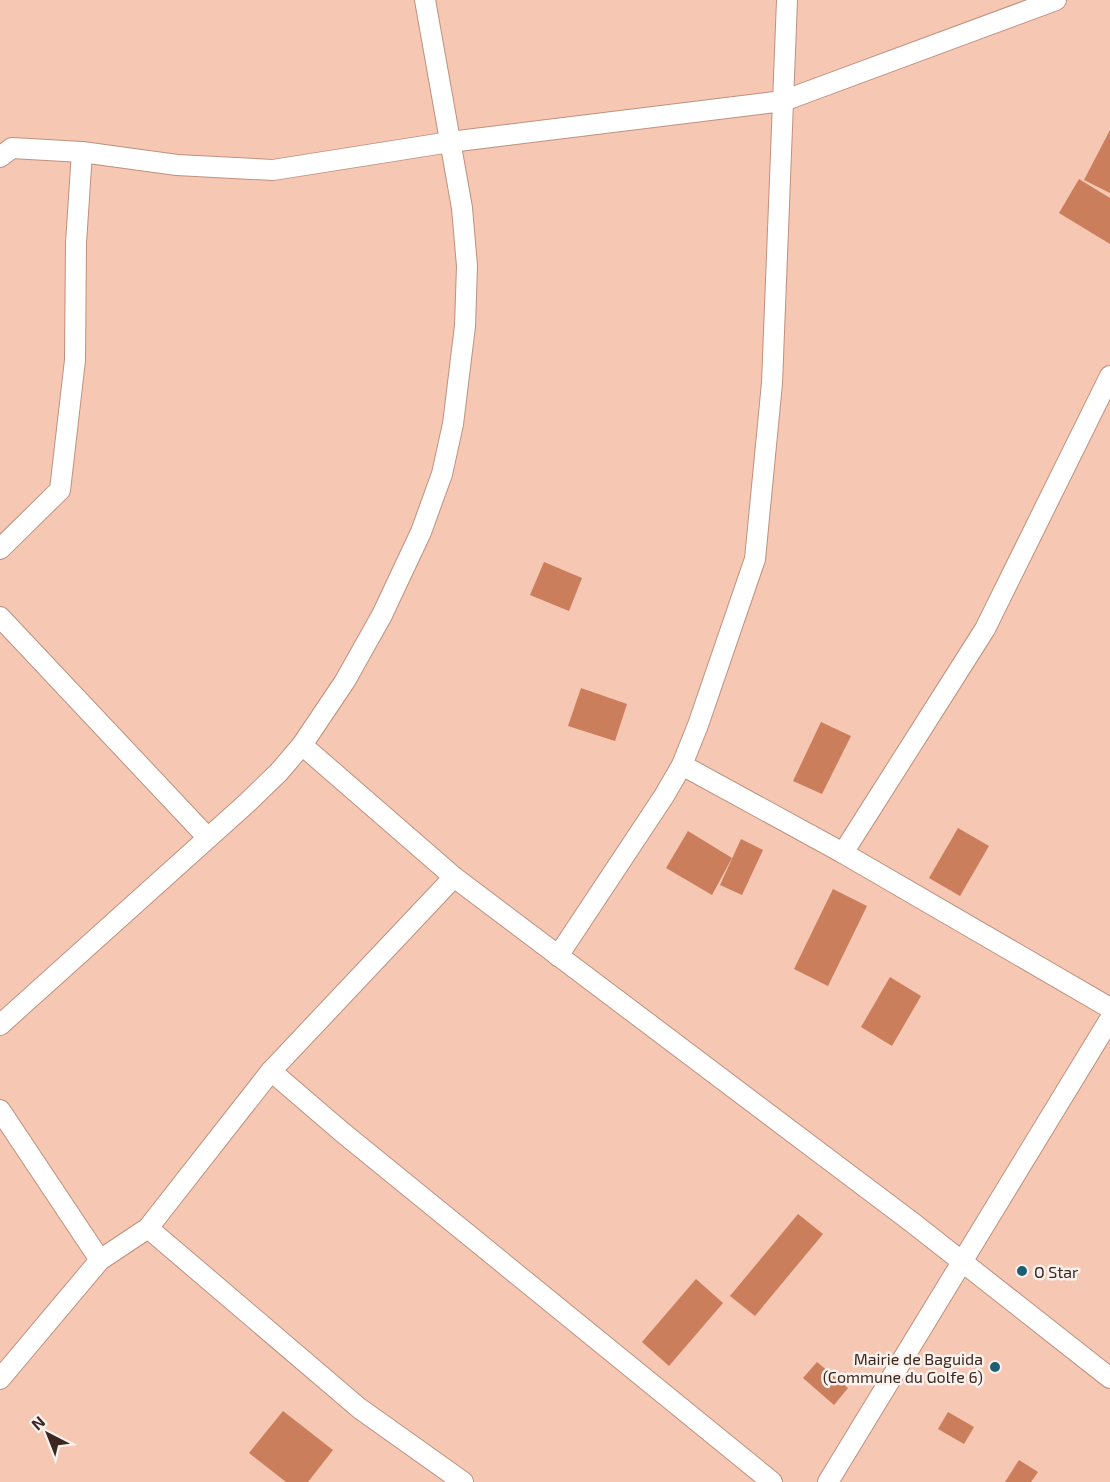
<svg xmlns="http://www.w3.org/2000/svg" width="1110" height="1482" font-family="'Exo 2',sans-serif">
<rect width="100%" height="100%" fill="#f6c7b2"/>
<!-- building -->
<g fill="#cb7e5b">
<path d="M1110 130V193L1084 180Z"/>
<path d="M1079 179 1110 198V244L1059 213Z"/>
<path d="M544 562 582 578 569 611 530 595Z"/>
<path d="M581 688 627 704 615 741 568 726Z"/>
<path d="M821 722 851 736 822 794 793 781Z"/>
<path d="M958 828 989 846 960 896 929 878Z"/>
<path d="M688 831 732 858 712 895 666 868Z"/>
<path d="M741 839 763 850 742 895 720 885Z"/>
<path d="M833 889 867 906 828 986 794 969Z"/>
<path d="M890 977 921 996 892 1046 861 1027Z"/>
<path d="M798 1214 823 1234 755 1316 730 1296Z"/>
<path d="M696 1279 723 1303 669 1366 642 1342Z"/>
<path d="M817 1362 848 1388 834 1405 803 1378Z"/>
<path d="M283 1411 333 1450 308 1482H286L249 1453Z"/>
<path d="M948 1412 974 1427 964 1444 938 1429Z"/>
<path d="M1019 1460 1038 1472 1031 1482H1005Z"/>
</g>
<g fill="none" stroke-linecap="round" stroke-linejoin="round">
<defs>
<g id="minor">
<path d="M0 157 12 148 82 152 177 165 273 170 450 142 783 101 1056 0"/>
<path d="M0 549 60 490 75 360 76 243 82 152"/>
<path d="M0 617 208 838"/>
<path d="M302 745 454 877 913 1223 1110 1378"/>
<path d="M682 765 843 853 1110 1008"/>
<path d="M843 853 985 629 1110 376"/>
<path d="M558 956 664 796 682 765 698 725 755 559 772 383 787 0"/>
<path d="M0 1025 247 803 279 772 302 745 345 681 382 615 421 532 442 474 453 424 465 326 467 266 462 208 425 0"/>
<path d="M271 1071 342 1132 772 1482"/>
<path d="M0 1110 100 1260"/>
<path d="M148 1228 359 1408 463 1482"/>
<path d="M0 1379 100 1260 148 1228 271 1071 454 877"/>
<path d="M828 1482 1110 1019"/>
</g>
</defs>
<!-- minor casing -->
<use href="#minor" stroke="#be917e" stroke-width="22"/>
<!-- minor -->
<use href="#minor" stroke="#fff" stroke-width="20"/>
</g>
<!-- markers -->
<g fill="#1e5e73" stroke="#fbf1ed" stroke-width="2">
<circle cx="1022" cy="1271" r="6"/>
<circle cx="995" cy="1367" r="6"/>
</g>
<g text-anchor="middle" dominant-baseline="central" stroke-width="5" stroke-linejoin="round" paint-order="stroke">
<!-- poi labels -->
<g font-size="16" fill="#3a2820" stroke="#fbf1ed" text-anchor="start">
<text x="1034" y="1271">O Star</text>
<text x="983" y="1358" text-anchor="end">Mairie de Baguida<tspan x="983" dy="18">(Commune du Golfe 6)</tspan></text>
</g>
</g>
<!-- north arrow -->
<g transform="translate(48 1434) rotate(318)" stroke="#fbf1ed" stroke-width="4.5" paint-order="stroke">
<path d="M0-4.5L10 22L0 15L-10 22Z" fill="#3a2820"/>
<text y="-9" font-size="16" font-weight="bold" text-anchor="middle" fill="#3a2820">N</text>
</g>
</svg>
